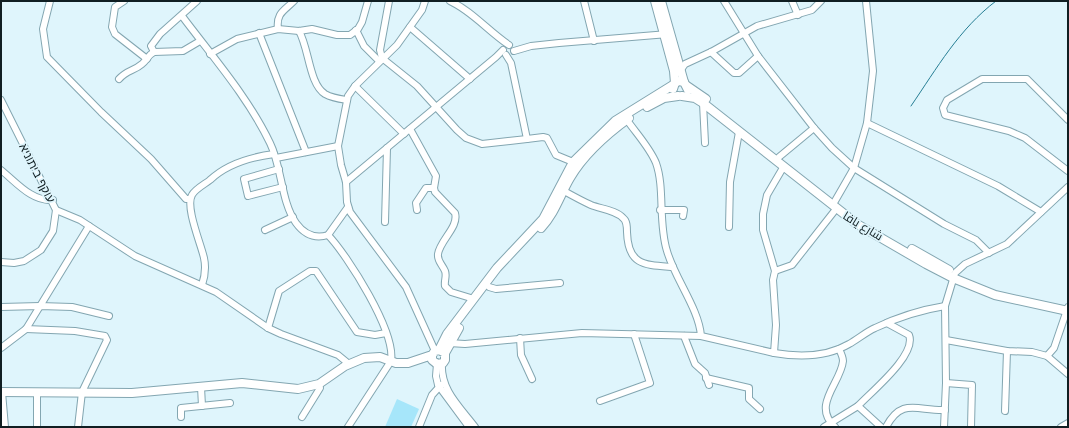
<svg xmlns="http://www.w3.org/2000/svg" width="1069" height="428" font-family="Arial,Cairo,Heebo,sans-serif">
<rect width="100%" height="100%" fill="#dff5fc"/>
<!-- green -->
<path fill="#a6e6fa" d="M397 399 419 409 411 427H385Z"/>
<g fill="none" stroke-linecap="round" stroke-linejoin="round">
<!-- stream -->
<path stroke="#267e94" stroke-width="1" d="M911 106C937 68 959 29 996 1"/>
<defs>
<g id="minor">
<path d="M50 1 43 29 47 57 101 112 151 159 186 199H190"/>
<path d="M124 1 115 7 112 27 115 34 147 59"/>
<path d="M389 1 380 50 382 58 417 86 457 130 466 138 482 144 527 139"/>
<path d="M425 1 422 10 397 45 355 86 348 96 338 146 341 165 346 182 347 202 350 212 406 287 435 351"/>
<path d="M450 1C472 11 488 31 509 45"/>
<path d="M584 1 594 41"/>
<path d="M724 1 758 56"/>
<path d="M792 1 798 15"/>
<path d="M182 16C212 56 248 97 270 143 282 167 281 202 296 223 304 234 315 239 328 235L348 207"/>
<path d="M410 27 470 79"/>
<path d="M278 29C276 13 284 11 294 1"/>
<path d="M356 30 364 46 379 61"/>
<path d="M299 31C309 48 309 84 325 94 332 98 340 99 347 100"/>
<path d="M259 33 306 152"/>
<path d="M514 51 531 46 559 43 668 34"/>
<path d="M154 52 151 46 160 34 197 1"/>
<path d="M711 52 734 73H739L758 56 814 128 832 148 854 168 944 224 976 240 989 253"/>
<path d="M210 54 237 39 278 29 299 31 312 29 337 35H350L358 29 362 22 368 1"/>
<path d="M506 55 511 63 527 139 543 137 547 138 556 155 573 162"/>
<path d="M680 71 685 64 711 52 757 26 812 10 821 1"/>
<path d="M119 79C127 70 134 71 142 64 147 60 148 55 154 52L183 51 200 41"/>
<path d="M355 86 404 134"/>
<path d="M1 100 56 210 53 231 41 250 24 261 14 263 1 262"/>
<path d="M703 103 705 143"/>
<path d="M627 120C636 133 650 148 656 163 665 188 658 223 667 251 675 279 699 309 701 336L774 353 776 325 773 280 775 271 763 230V214L767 195 784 166"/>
<path d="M1068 120 1027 79H982L947 100 943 108 945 115 1009 131 1025 138 1068 171"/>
<path d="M867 123 998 186 1041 212"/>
<path d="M410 129 436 176 434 188 435 192 455 213C459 227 440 240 438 254 437 261 442 264 445 271 447 276 444 281 445 286L451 292 474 299"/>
<path d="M779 157 814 128"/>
<path d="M276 158 338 146"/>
<path d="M279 169 244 179 248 196 283 187"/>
<path d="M1 170C16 182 32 202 53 200"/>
<path d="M346 182 496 57 503 50"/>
<path d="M564 191C573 196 582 201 591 205 601 209 616 210 623 218 627 221 627 227 627 232 628 266 645 265 673 267"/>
<path d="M835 201 854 168 867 123 873 71 866 1"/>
<path d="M56 210 80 220 135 256 216 292 268 328 281 334 338 355 349 364"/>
<path d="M417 210 416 203 426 188H434"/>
<path d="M660 210H684L683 216"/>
<path d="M385 222 387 148"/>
<path d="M729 227 730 182 739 132"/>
<path d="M265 230 293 217"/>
<path d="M328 235C348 256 396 332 391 361L348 427"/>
<path d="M775 271 792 265 836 209"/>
<path d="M202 285C205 276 206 267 204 258 201 244 185 207 192 195 195 189 205 184 210 180 228 163 251 157 274 154"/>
<path d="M489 287 496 289 560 283"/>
<path d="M1 307 40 306 72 307 109 316"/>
<path d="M268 328 279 291 310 271H316L357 332 375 335 386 333"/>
<path d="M26 329 75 331 105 336 107 340 82 392 78 427"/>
<path d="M684 336 695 364 705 373 709 385"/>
<path d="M520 338 521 355 532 379"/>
<path d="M946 340 1007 351 1032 352 1047 356 1068 374"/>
<path d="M449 343 465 344 582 333 701 336"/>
<path d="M1 348 26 329 89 226"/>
<path d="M774 353C798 357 827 357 849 344 858 339 866 332 875 328 898 317 920 310 945 306"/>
<path d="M1047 356 1054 348 1068 307"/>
<path d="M442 363C440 390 460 407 475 427"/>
<path d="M437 364 436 376 438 385 469 427"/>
<path d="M706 378 749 388V399L760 409"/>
<path d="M946 383 972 385 971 427"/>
<path d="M201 387 202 406"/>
<path d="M2 392 5 427"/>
<path d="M37 392V427"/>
<path d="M600 401 650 383 634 334"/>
<path d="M1005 411 1007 351"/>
<path d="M181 417V408L230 403"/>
<path d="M302 417 320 388 319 384"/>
<path d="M419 427 432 395 441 385"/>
<path d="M824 427 858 406"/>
<path d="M835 427C811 405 841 383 843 361 843 357 841 353 839 349"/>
<path d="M881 427 858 406C871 392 917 355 909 335L887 323"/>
<path d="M886 427C902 397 917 411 945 410"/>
<path d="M944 427 946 383 945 306 955 273 965 264 1007 244 1068 187"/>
<path d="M1061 427 1068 423"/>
</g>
<g id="major">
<path d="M655 1 674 71 675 83 673 89"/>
<path d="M661 1 684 82"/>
<path d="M675 83 679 81 684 82 688 90"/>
<path d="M687 86 706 99"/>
<path d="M682 96 695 98 703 103 857 224 926 264 953 278 995 295 1068 311"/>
<path d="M647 107 664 98 678 96"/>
<path d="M541 228C555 213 560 195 570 178 584 154 607 134 629 118"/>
<path d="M912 249 949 270"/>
<path d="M439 350 447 334 497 268 543 219 573 162 615 121 673 85"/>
<path d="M445 353 459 328"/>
<path d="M1 392 132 393 242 383 298 389 319 384 345 366 364 358 380 357 396 363H408L432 355 435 351 439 350 445 353V360L443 363 437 364 432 360V355"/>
</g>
</defs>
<!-- minor casing -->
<use href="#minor" stroke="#83a6b1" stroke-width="8"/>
<!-- major casing -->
<use href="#major" stroke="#83a6b1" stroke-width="10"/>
<!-- minor -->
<use href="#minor" stroke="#fff" stroke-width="6"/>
<!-- major -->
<use href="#major" stroke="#fff" stroke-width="8"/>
</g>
<g text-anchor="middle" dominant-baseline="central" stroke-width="3.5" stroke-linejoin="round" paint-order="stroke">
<!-- street labels -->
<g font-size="12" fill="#101e22" stroke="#dff5fc">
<text transform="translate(37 173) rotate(63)">עוקף ביתוניא</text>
<text transform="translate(863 226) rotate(31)">شارع يافا</text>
</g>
</g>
<!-- border -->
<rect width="1069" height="428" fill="none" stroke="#101e22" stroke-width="4"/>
</svg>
